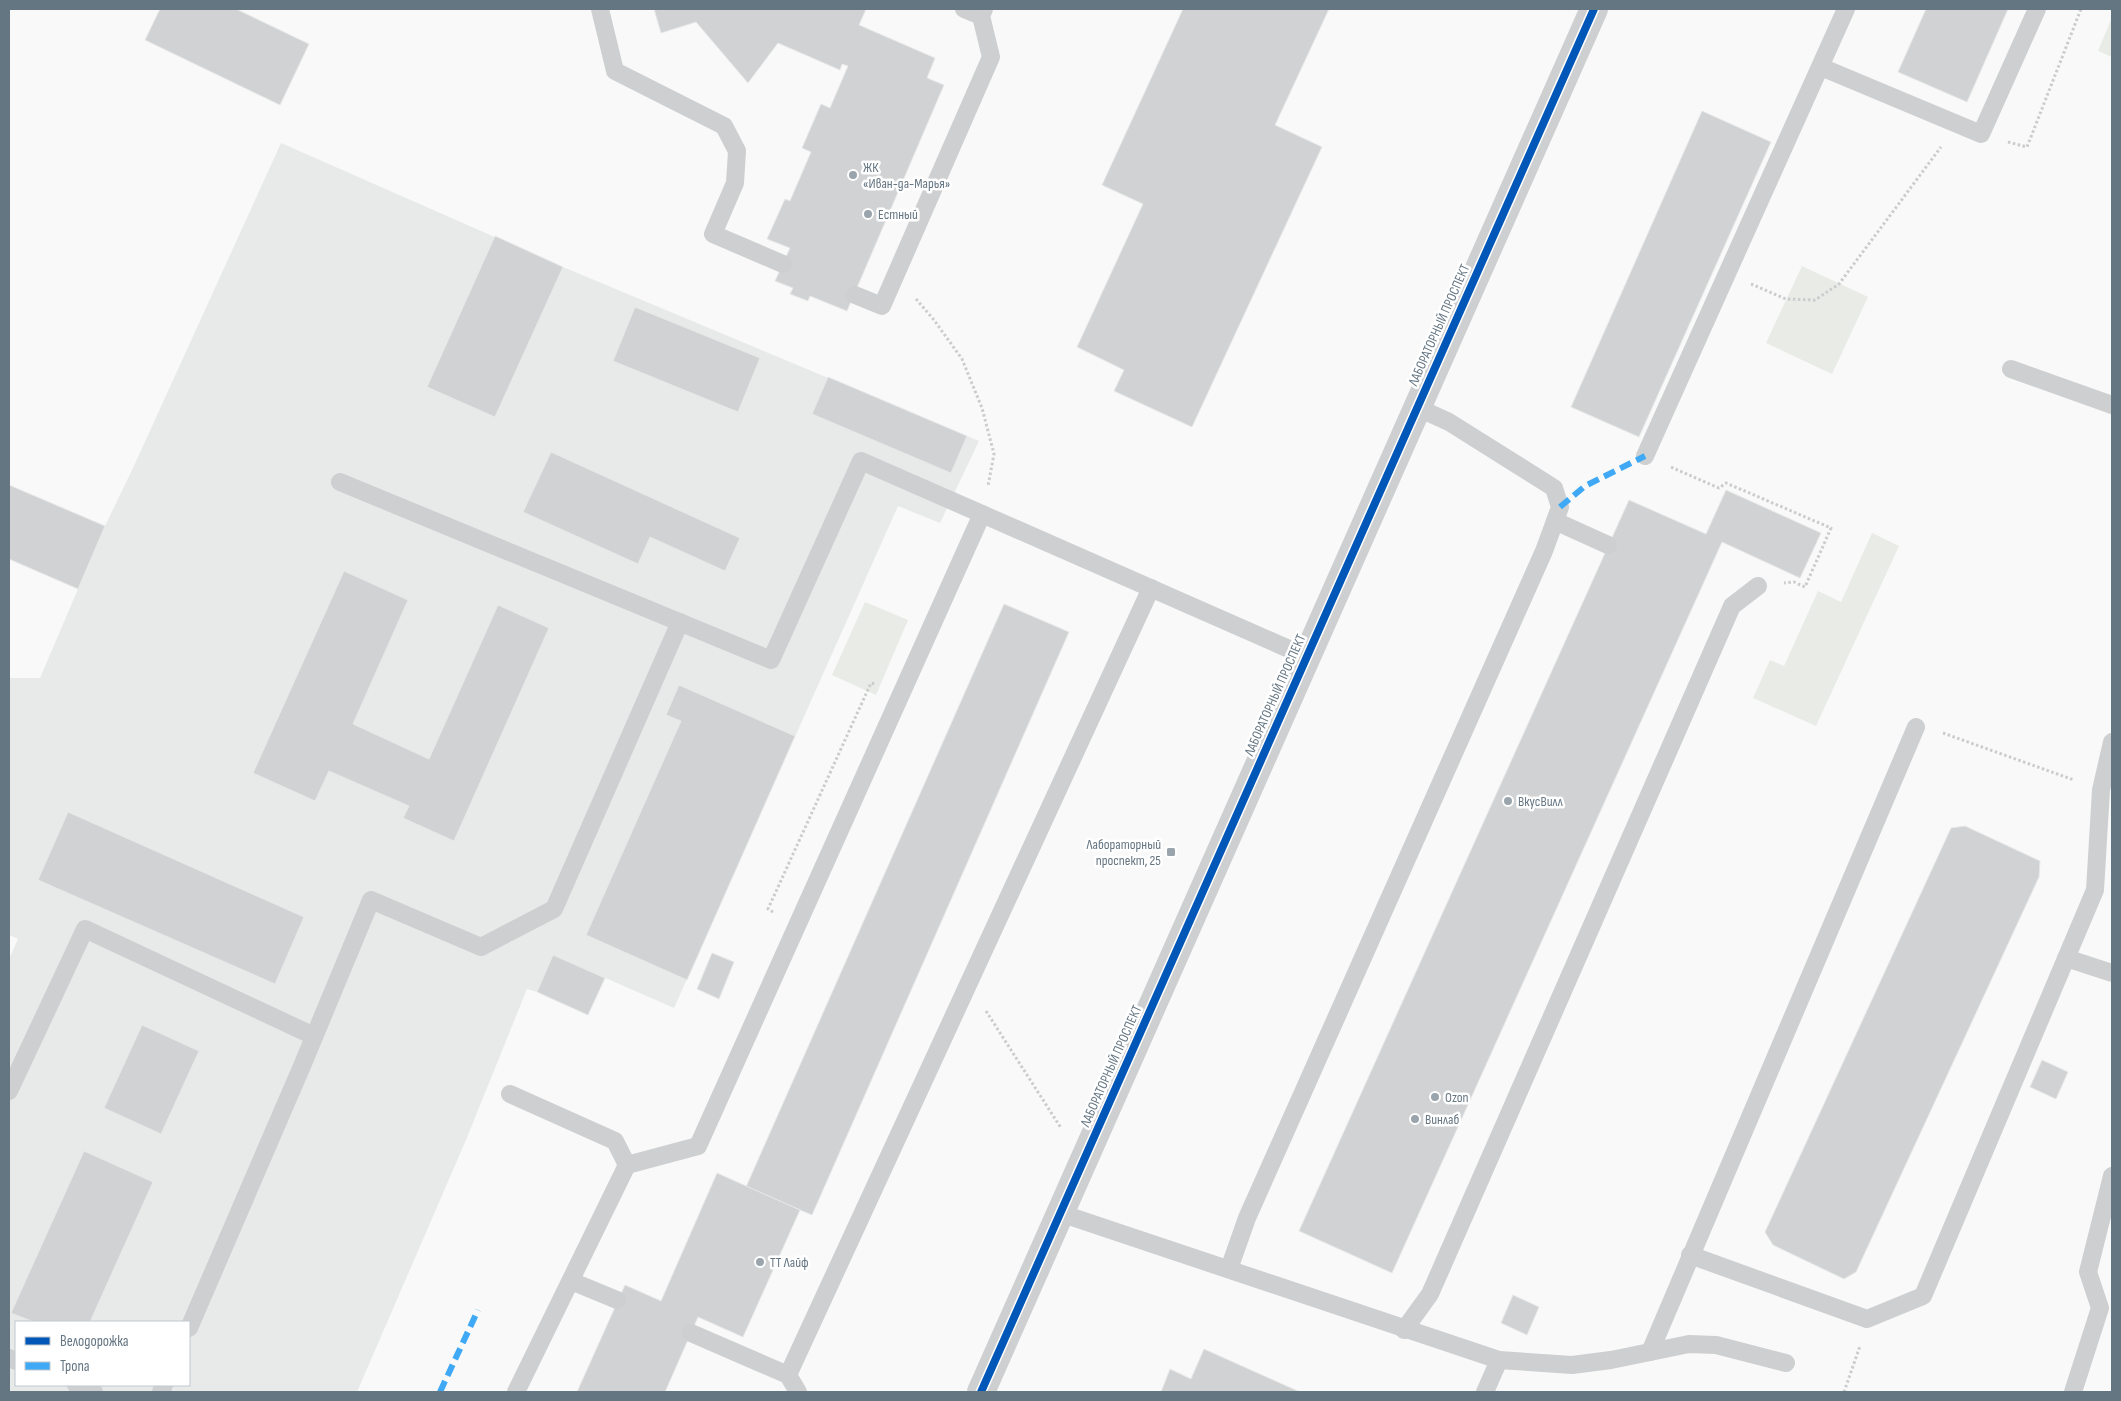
<svg xmlns="http://www.w3.org/2000/svg" width="2121" height="1401" font-family="'Sofia Sans Condensed',sans-serif">
<rect width="100%" height="100%" fill="#f9f9f9"/>
<!-- built -->
<path fill="#e8e9e9" fill-rule="evenodd" d="M281 143 563 267 979 441 940 523 898 506 674 1008 553 955 537 992 527 989 466 1140 357 1392H9V959L18 939 9 935V678H40L105 526 133 468ZM16 1322H189V1385H16Z"/>
<!-- park -->
<g fill="#e8ebe6">
<path d="M2112 17V57L2098 51Z"/>
<path d="M1802 266 1868 297 1832 374 1766 343Z"/>
<path d="M1872 533 1899 546 1816 726 1753 698 1770 660 1784 666 1818 591 1841 602Z"/>
<path d="M865 602 908 620 876 695 832 675Z"/>
</g>
<!-- building -->
<g fill="#d0d2d3" stroke="#e8e8e8">
<path d="M160 9H236L309 44 280 105 145 40Z"/>
<path d="M654 9H866L859 25 935 58 927 78 944 85 847 311 810 296 808 301 790 294 793 288 775 281 790 248 767 239 785 199 790 201 811 152 802 148 821 104 830 108 848 66 842 64 840 70 778 43 748 83 696 22 661 33Z"/>
<path d="M1183 9H1329L1275 125 1322 147 1192 427 1114 391 1124 370 1077 347 1143 204 1102 185Z"/>
<path d="M1926 9H2008L1967 102 1898 72Z"/>
<path d="M1702 111 1771 142 1639 437 1571 407Z"/>
<path d="M495 236 563 267 495 417 427 387Z"/>
<path d="M635 307 760 358 738 412 613 361Z"/>
<path d="M828 377 967 436 951 473 812 414Z"/>
<path d="M551 452 740 538 725 571 650 537 638 564 523 512Z"/>
<path d="M9 485 105 526 78 589 9 559Z"/>
<path d="M1726 490 1821 533 1800 578 1722 542 1392 1273 1299 1231 1629 500 1706 534Z"/>
<path d="M344 571 408 600 353 724 429 759 498 605 549 628 454 841 403 818 409 806 329 771 315 801 253 773Z"/>
<path d="M1004 604 1069 632 812 1215 746 1187Z"/>
<path d="M679 685 795 736 687 980 586 935 681 721 666 715Z"/>
<path d="M68 812 304 917 275 984 38 880Z"/>
<path d="M1965 826 2040 861 2039 877 1856 1272 1844 1279 1773 1245 1765 1232 1951 828Z"/>
<path d="M712 953 734 962 719 999 697 989Z"/>
<path d="M553 955 605 978 588 1015 537 992Z"/>
<path d="M142 1025 199 1051 161 1134 104 1108Z"/>
<path d="M2042 1060 2068 1072 2056 1099 2030 1087Z"/>
<path d="M84 1151 153 1182 90 1322H34L11 1313Z"/>
<path d="M717 1173 800 1210 743 1337 698 1317 665 1392H577L625 1285 661 1301Z"/>
<path d="M1513 1295 1539 1307 1527 1335 1501 1323Z"/>
<path d="M1204 1349 1300 1392H1161L1170 1369 1191 1379Z"/>
</g>
<g fill="none" stroke-linecap="round" stroke-linejoin="round">
<!-- path -->
<g stroke="#cbcccd" stroke-width="3" stroke-dasharray="2.5 2.5" stroke-linecap="butt">
<path d="M2008 142 2027 147 2081 9"/>
<path d="M1751 284 1786 299 1815 300 1839 284 1941 147"/>
<path d="M916 299 934 320 962 359 982 408 994 454 988 486"/>
<path d="M1671 467 1719 488 1726 483 1831 528 1805 587 1794 582 1784 583"/>
<path d="M1943 733 2074 780"/>
<path d="M773 912 768 909 871 683 875 684"/>
<path d="M986 1011 1061 1128"/>
<path d="M1844 1392 1860 1346"/>
</g>
<!-- service -->
<g stroke="#cecfd0" stroke-width="18">
<path d="M600 9 615 71 724 126 737 151 735 183 713 234 783 264"/>
<path d="M964 9 981 16"/>
<path d="M1821 67 1981 134 2037 9"/>
<path d="M855 295 882 306 991 57 981 16 984 9"/>
<path d="M2011 369 2112 405"/>
<path d="M1416 407 1449 422 1554 488 1560 507 1555 521 1608 545"/>
<path d="M1645 456 1846 9"/>
<path d="M340 482 771 660 861 461 982 514"/>
<path d="M2066 958 2112 973"/>
<path d="M9 1091 85 929 314 1036"/>
<path d="M510 1094 615 1141 627 1165"/>
<path d="M1060 1213 1499 1360 1485 1392"/>
<path d="M1690 1255 1867 1319 1923 1296 2095 890 2101 790 2112 742"/>
<path d="M1229 1269 1247 1218 1544 551 1555 521"/>
<path d="M571 1281 617 1300"/>
<path d="M189 1328 302 1066 371 900 481 947 554 909 680 622"/>
<path d="M1404 1330 1430 1294 1732 606 1758 586"/>
<path d="M691 1333 788 1375 798 1392"/>
<path d="M1650 1352 1916 727"/>
<path d="M9 1358 16 1361"/>
<path d="M1499 1360 1572 1365 1611 1360 1689 1344 1716 1345 1786 1363"/>
<path d="M788 1375 1151 588"/>
<path d="M76 1385 94 1392"/>
<path d="M161 1392 164 1385"/>
<path d="M516 1392 627 1165 698 1146 982 514 1305 656"/>
<path d="M2073 1392 2100 1308 2088 1272 2112 1176"/>
</g>
<!-- tertiary -->
<path stroke="#cecfd0" stroke-width="28" d="M981 1392 1594 9"/>
<!-- quiet -->
<g stroke="#3fa9f5" stroke-width="6" stroke-dasharray="12 6" stroke-linecap="butt">
<path d="M1560 507 1585 486 1645 456"/>
<path d="M440 1392 478 1310"/>
</g>
<defs>
<path id="cycleway" d="M981 1392 1594 9"/>
</defs>
<!-- cycleway casing -->
<use href="#cycleway" stroke="#fff" stroke-width="11"/>
<!-- cycleway -->
<use href="#cycleway" stroke="#0057b8" stroke-width="8"/>
</g>
<!-- markers -->
<g fill="#99a4ac" stroke="#fff" stroke-width="2">
<circle cx="853" cy="175" r="5"/>
<circle cx="868" cy="214" r="5"/>
<circle cx="1508" cy="801" r="5"/>
<rect x="1166" y="847" width="10" height="10" rx="2.5"/>
<circle cx="1435" cy="1097" r="5"/>
<circle cx="1415" cy="1119" r="5"/>
<circle cx="760" cy="1262" r="5"/>
</g>
<g text-anchor="middle" dominant-baseline="central" stroke-width="5" stroke-linejoin="round" paint-order="stroke">
<!-- poi labels -->
<g font-size="14" fill="#657683" stroke="#fff" text-anchor="start">
<text x="863" y="167">ЖК<tspan x="863" dy="16">«Иван-да-Марья»</tspan></text>
<text x="878" y="214">Естный</text>
<text x="1518" y="801">ВкусВилл</text>
<text x="1161" y="844" text-anchor="end">Лабораторный<tspan x="1161" dy="16">проспект, 25</tspan></text>
<text x="1445" y="1097">Ozon</text>
<text x="1425" y="1119">Винлаб</text>
<text x="770" y="1262">ТТ Лайф</text>
</g>
<!-- street labels -->
<g font-size="14" fill="#657683" stroke="#fff">
<text transform="translate(1439 325) rotate(-66)">ЛАБОРАТОРНЫЙ ПРОСПЕКТ</text>
<text transform="translate(1275 695) rotate(-66)">ЛАБОРАТОРНЫЙ ПРОСПЕКТ</text>
<text transform="translate(1111 1066) rotate(-66)">ЛАБОРАТОРНЫЙ ПРОСПЕКТ</text>
</g>
</g>
<!-- border -->
<rect width="2121" height="1401" fill="none" stroke="#657683" stroke-width="20"/>
<!-- legend -->
<rect x="15" y="1321" width="175" height="65" fill="#ffffff" stroke="#c1c8cd"/>
<rect x="25" y="1337" width="25" height="8" fill="#0057b8" stroke="#c1c8cd"/>
<text x="60" y="1346" font-size="15" fill="#657683">Велодорожка</text>
<rect x="25" y="1362" width="25" height="8" fill="#3fa9f5" stroke="#c1c8cd"/>
<text x="60" y="1371" font-size="15" fill="#657683">Тропа</text>
</svg>
